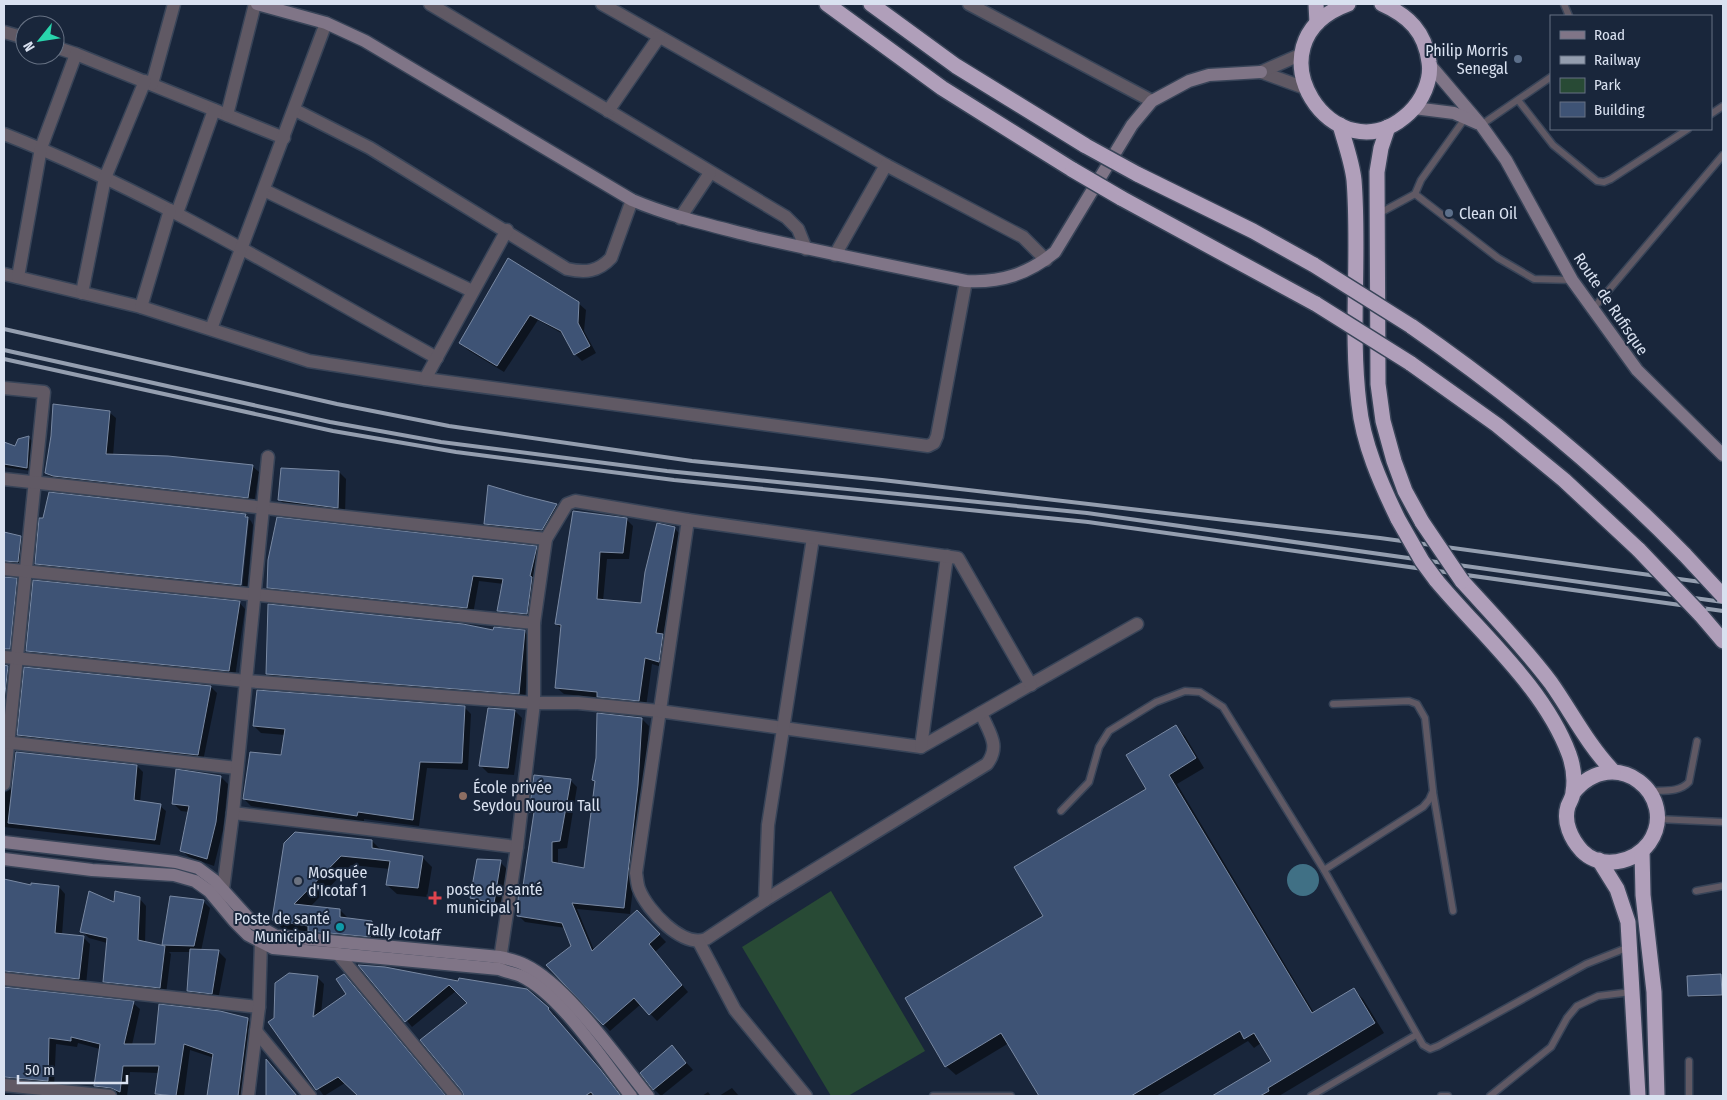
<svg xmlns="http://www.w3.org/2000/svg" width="1727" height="1100" font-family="'Fira Sans Condensed',sans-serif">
<rect width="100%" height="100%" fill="#19263b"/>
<!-- green -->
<path fill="#284a35" d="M831 891 925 1051 848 1096H831L742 947Z"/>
<!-- water -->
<circle fill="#407085" cx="1303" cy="880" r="16"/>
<!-- shadow -->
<g fill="#0007" fill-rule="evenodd">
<path d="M508 260 578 303 586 310 584 331 596 353 582 361 575 354 565 335 538 320 504 372 468 350 461 343Z"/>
<path d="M109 412 116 418 113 456 252 466 259 472 254 503 53 479 47 473Z"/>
<path d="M29 438 33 442 31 471 4 467V447L6 444 16 447Z"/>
<path d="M339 472 346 479 345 514 287 507 280 500Z"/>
<path d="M556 505 562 511 547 535 492 530 485 524Z"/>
<path d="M574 512 626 519 633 526 629 559H607L603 601 642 604 674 528 681 535 663 636 669 642 665 668 652 664 646 707 605 703 600 698 564 694 557 688 562 629 556 624Z"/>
<path d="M245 515 251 521 253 525 247 590H242L249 519H246L239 590 42 570 36 563Z"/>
<path d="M4 534 20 537 26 543 24 567 4 571Z"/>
<path d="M536 547 543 554 533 620 505 617 498 611 504 584 479 581 473 614 275 594 268 587Z"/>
<path d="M4 578 16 580 22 585 15 655 4 659Z"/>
<path d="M239 602 245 609 235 677 33 657 27 651Z"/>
<path d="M524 631 530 638 525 699 273 680 267 674 494 632Z"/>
<path d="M4 666 13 672 4 744Z"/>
<path d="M211 687 217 693 203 761 24 741 18 735Z"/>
<path d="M464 707 471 714 468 770 427 768 419 826 364 819V822L251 806 244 799 282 757 285 735 261 733 254 726Z"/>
<path d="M515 711 522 718 514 775 488 773 481 766Z"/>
<path d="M642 719 649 726 644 793 630 914 577 909 594 950 637 912 666 942 655 952 688 992 657 1021 641 1004 610 1031 548 965 573 946 566 928 525 922 518 915 535 816 531 812 570 780 577 787 567 848 558 849V864L585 869 596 782 594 780Z"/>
<path d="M1175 726 1185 736 1204 768 1177 784 1314 1013 1353 989 1363 999 1384 1033 1279 1096H1214L1272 1062 1261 1043 1254 1048 1248 1041 1156 1096H1041L1009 1043 956 1075 946 1066 1045 916 1148 789Z"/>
<path d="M137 766 143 772 140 802 160 806 166 811 160 845 4 827V793L12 789Z"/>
<path d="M221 777 228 784 223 830 214 866 189 857 181 850 189 812 181 811 174 804Z"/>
<path d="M372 841 381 850 423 858 432 867 427 897 397 894 387 885 390 869 351 865 310 907 340 910 349 919 371 922 381 932 379 946 283 929 273 919 285 844Z"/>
<path d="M500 862 507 869 501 909 479 904 472 897Z"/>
<path d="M4 881 32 886 59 887 65 894 62 935 83 937 90 944 86 985 4 983Z"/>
<path d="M171 897 203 901 210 908 201 951 219 952 226 959 218 1000 195 997 188 990 191 952H169L171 954 166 994 112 988 105 981 107 943 89 938 82 931 115 904 139 898 146 906 145 943 163 947Z"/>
<path d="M362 966 526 990 555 1015 553 1016 622 1096H465L469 1003 456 991 412 1027Z"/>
<path d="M1720 976 1723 996 1691 997 1689 996Z"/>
<path d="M317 977 324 984 321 1014 347 995 351 982 445 1096H354L357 1094 345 1083 324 1096 270 1022ZM316 981H318L314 1024 311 1023Z"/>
<path d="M4 988 133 1003 140 1009 132 1045 156 1046 247 1020 254 1026 245 1096H208L214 1058 190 1050 184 1096H156L159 1073 130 1072 127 1096 102 1093 95 1086 100 1049 78 1043 77 1047 56 1044 54 1088 4 1087Z"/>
<path d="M672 1047 693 1070 661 1096 654 1089Z"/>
<path d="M732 1088 739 1096H719Z"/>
<path d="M708 1092 711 1096H702Z"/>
<path d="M4 1094 19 1096H4Z"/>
</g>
<!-- building -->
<g fill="#3e5375" stroke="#7989a3">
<path d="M508 258 579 302 578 323 590 346 574 355 561 331 530 315 497 366 459 343Z"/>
<path d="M53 404 110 411 106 454 168 456 253 465 248 498 53 476 45 473 51 436Z"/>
<path d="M29 436 27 468 4 464V442L15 446 18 439Z"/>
<path d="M281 468 339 471 338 508 278 500Z"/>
<path d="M488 485 525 496 557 504 542 530 484 524Z"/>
<path d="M49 492 246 514 245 517H248L241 585 35 564 39 518H43Z"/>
<path d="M573 511 627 518 623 553 600 552 597 599 641 603 645 572 657 523 675 527 656 633 663 634 659 662 645 658 639 701 597 697V692L555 688 561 625 555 624Z"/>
<path d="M277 517 537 546 530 576 532 577 527 614 497 611 503 579 473 576 467 608 267 588 268 560Z"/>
<path d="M4 532 21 536 18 562 4 561Z"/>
<path d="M4 577 17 578 10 649H4Z"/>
<path d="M33 580 240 601 229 671 26 651Z"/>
<path d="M268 604 463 624 493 630 494 627 525 630 519 694 266 674Z"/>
<path d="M4 665 8 666 4 702Z"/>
<path d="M24 667 211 686 198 755 17 735Z"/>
<path d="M257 690 465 706 462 763 420 762 413 820 358 812 357 816 243 799 250 752 281 755 285 729 253 726Z"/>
<path d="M488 708 515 710 508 768 479 766Z"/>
<path d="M597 713 642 718 638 785 624 908 572 903 592 951 637 910 660 934 649 944 682 985 649 1015 634 998 603 1025 546 965 571 946 562 923 517 916 519 885 523 886 534 812H529L534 775 571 779 560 841 552 842V862L584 868 595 781 592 780 596 758Z"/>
<path d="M1176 725 1196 758 1169 775 1312 1013 1354 988 1375 1023 1268 1088 1269 1091 1260 1096H1212L1271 1061 1254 1033 1244 1039 1240 1031 1131 1096H1039L1001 1033 945 1067 905 998 1043 916 1014 867 1146 789 1126 755Z"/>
<path d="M16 752 137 765 134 800 161 804 155 840 8 823Z"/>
<path d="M176 769 221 776 216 822 207 859 180 851 189 806 172 804Z"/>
<path d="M295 832 372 840V848L423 856 418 888 386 885 390 861 341 856 294 904 340 909V917L372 921 370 937 308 931V926L272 920 284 843Z"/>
<path d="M477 859 501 860 494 903 470 898Z"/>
<path d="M4 879 31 885V883L59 886 55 933 84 936 79 979 4 971Z"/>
<path d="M89 891 114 902 115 891 140 897 138 940 165 946 160 988 103 982 107 938 80 932Z"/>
<path d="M170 896 204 900 194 946 162 945Z"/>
<path d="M190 949 219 950 212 994 187 991Z"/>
<path d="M358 965 385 967 458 981 459 978 527 989 549 1008 548 1009 600 1069 621 1096H594L591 1092 585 1096H464L462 1091 420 1040 467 1003 449 985 405 1022Z"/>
<path d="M289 973 318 976 313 1017 346 994 336 979 344 974 446 1096H358L338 1077 316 1090 268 1022 274 1018 275 983Z"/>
<path d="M1721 974 1722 995 1688 996 1687 976Z"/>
<path d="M4 987 134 1001 124 1044H155L159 1004 220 1011 248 1018 238 1096H207L213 1054 184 1044 176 1096 155 1094 159 1066H123L120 1092 111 1088 94 1086 100 1044 71 1037V1041L49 1038 48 1081 4 1077Z"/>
<path d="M672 1045 686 1063 653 1090 640 1073Z"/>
<path d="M266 1059 297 1096H266Z"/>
</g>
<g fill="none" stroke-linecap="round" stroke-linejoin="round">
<defs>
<g id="lane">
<path d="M1564 4 1569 16"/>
<path d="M1518 100 1553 145 1597 181 1604 182 1611 179 1688 129"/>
<path d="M1711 114 1723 106"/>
<path d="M1481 125 1551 77"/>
<path d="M1415 194 1498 258 1534 279 1572 280"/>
<path d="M1378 214 1415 194 1421 180 1466 117"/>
<path d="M1592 310 1723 155"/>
<path d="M1649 791C1663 790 1679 793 1689 782L1697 741"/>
<path d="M1433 792 1453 911"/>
<path d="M1061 811 1089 782 1099 747 1109 731 1156 702 1185 691 1200 692 1223 707 1324 870 1423 1045 1430 1049 1438 1046 1586 964 1629 947"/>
<path d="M1657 819 1723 822"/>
<path d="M1324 870 1423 807 1429 800 1433 791 1425 718 1417 704 1409 701 1333 704"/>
<path d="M1696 891 1723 886"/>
<path d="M1689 1061V1096"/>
<path d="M933 1096H1011"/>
<path d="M1311 1096 1416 1035"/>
<path d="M1441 1096H1448"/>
<path d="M1490 1096 1551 1047 1567 1018 1577 1006 1598 996 1631 992"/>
</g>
<g id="street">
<path d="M430 4 786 217 798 229 806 249"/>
<path d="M602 4 886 165 1023 237 1046 260"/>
<path d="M969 4 1152 101"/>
<path d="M4 32 25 38"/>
<path d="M55 47 76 54 284 138"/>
<path d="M1261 72 1305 88"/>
<path d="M1261 72 1302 54"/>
<path d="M152 84 174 4"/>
<path d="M295 110 370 148 567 269C585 273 598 272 611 258L632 200"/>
<path d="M608 111 659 37"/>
<path d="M227 115 255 4"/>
<path d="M4 134C155 193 295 280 437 358"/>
<path d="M264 190 472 291"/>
<path d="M177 213 214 110"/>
<path d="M680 218 710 173"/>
<path d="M835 255 886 165"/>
<path d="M4 274 141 307 309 361 425 379 928 446 934 443 937 436 966 281"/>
<path d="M18 277 41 148 76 54"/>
<path d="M82 293 105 178 145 81"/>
<path d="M141 307 170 210"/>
<path d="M211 329 326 23"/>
<path d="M425 379 507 230"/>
<path d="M4 388 44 392 4 784"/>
<path d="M4 479 546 539"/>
<path d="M688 520 636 873C637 878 637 884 639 889 647 910 682 948 706 939L765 900 987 764C1001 745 989 733 981 713"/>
<path d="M4 569 534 623"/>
<path d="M4 657 246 681 534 703H578L659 711 921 747 1137 624"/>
<path d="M4 742 237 768"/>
<path d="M921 747 947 556"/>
<path d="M233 813 517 847"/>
<path d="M222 897 233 813 268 457"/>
<path d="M765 900 768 825 813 538"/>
<path d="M699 942 735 1010 806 1096"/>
<path d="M333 948 456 1096"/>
<path d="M499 966 517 847 534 703V623L546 539 567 504 575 501 688 520 958 558 1031 685"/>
<path d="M4 979 259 1007"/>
<path d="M256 1031 310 1096"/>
<path d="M4 1085 110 1096"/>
<path d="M248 1096 259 1007 261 942 264 933"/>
</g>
<g id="secondary">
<path d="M257 4 326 23 365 41 632 200C672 217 714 226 756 237 826 253 896 267 966 281 1001 283 1028 274 1055 252L1132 125 1152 101 1189 81 1209 75 1261 72"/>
<path d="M1430 65 1481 125 1506 160 1572 280 1637 370 1723 455"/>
<path d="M1414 108 1454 113 1477 123"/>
<path d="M4 842 176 862 198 868 214 880 253 923 276 936 500 957C508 959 518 961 525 965 567 985 618 1059 648 1096"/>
<path d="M4 859 92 870 174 875 195 881 209 891 234 921 248 935 273 948 499 969C506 972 514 973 521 976 561 995 603 1061 631 1096"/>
</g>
<g id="highway">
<path d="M827 4 942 88 1073 170"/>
<path d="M871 4 956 66 1086 146"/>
<path d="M1316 4 1317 23"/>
<path d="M1348 4C1244 42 1335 182 1409 113 1422 101 1432 80 1429 62 1425 32 1409 16 1382 4"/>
<path d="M1340 125C1345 143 1352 162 1354 180 1360 255 1350 330 1359 404 1363 444 1381 484 1398 519"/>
<path d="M1388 127 1381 148 1377 172 1378 384 1383 421 1394 461 1405 491 1422 522"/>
<path d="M1137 174 1253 231 1314 265"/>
<path d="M1121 198 1316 304"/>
<path d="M1411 326C1509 394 1601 469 1685 555"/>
<path d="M1410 363 1497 425 1564 480 1639 550"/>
<path d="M1436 580C1481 634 1544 687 1569 754 1573 765 1575 780 1573 792 1573 797 1570 801 1568 806 1563 822 1571 839 1582 851 1601 870 1634 863 1649 843 1681 797 1615 741 1573 793"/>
<path d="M1462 581C1492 614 1524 647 1551 683 1572 713 1588 745 1613 771"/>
<path d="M1700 614 1723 641"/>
<path d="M1642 851 1643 895 1654 992 1657 1096"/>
<path d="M1599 860 1617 889 1628 922 1638 1096"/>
</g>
</defs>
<!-- lane casing -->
<use href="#lane" stroke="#384458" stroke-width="9"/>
<!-- street casing -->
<use href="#street" stroke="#384458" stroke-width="15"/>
<!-- secondary casing -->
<use href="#secondary" stroke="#384458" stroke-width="15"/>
<!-- highway casing -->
<use href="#highway" stroke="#384458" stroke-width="18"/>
<!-- lane -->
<use href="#lane" stroke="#605964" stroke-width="6"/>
<!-- street -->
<use href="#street" stroke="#605964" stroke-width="12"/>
<!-- secondary -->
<use href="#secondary" stroke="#807587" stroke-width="12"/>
<!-- highway -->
<use href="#highway" stroke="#b09fba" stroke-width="15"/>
<!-- rail -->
<g stroke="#949eaf" stroke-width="4">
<path d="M4 329 337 404 449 426 692 461 882 480 1380 538 1723 585"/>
<path d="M4 350 330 422 441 442 667 471 1087 513 1723 602"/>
<path d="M4 359 333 431 456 452 674 480 1088 522 1723 611"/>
</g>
<defs>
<g id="highway-bridge">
<path d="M1086 146 1137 174"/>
<path d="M1073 170 1121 198"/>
<path d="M1314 265 1411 326"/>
<path d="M1316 304 1410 363"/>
<path d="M1398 519 1422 561 1436 580"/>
<path d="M1422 522 1462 581"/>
<path d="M1639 550 1700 614"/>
<path d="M1685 555 1723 596"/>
</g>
</defs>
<!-- highway-bridge casing -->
<use href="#highway-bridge" stroke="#384458" stroke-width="18" stroke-linecap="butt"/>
<!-- highway-bridge -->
<use href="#highway-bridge" stroke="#b09fba" stroke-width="15"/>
</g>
<!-- markers -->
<g fill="#5c6f8a" stroke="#19263b" stroke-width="2">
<circle cx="1518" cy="59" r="5"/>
<circle cx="1449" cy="213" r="5"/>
</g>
<circle fill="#8d6e63" stroke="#19263b" stroke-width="2" cx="463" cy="796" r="5"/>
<circle fill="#6b7280" stroke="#19263b" stroke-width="2" cx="298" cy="881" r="5"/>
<path fill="#e0444e" stroke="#19263b" stroke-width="2" d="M432.5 890.5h5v5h5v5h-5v5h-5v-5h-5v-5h5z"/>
<circle fill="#0f9aa8" stroke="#19263b" stroke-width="2" cx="340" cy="927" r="5"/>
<g text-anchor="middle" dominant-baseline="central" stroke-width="4" stroke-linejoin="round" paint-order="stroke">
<!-- poi labels -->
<g font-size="16" fill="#d9e1f0" stroke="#19263b" text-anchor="start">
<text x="1508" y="50" text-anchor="end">Philip Morris<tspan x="1508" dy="18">Senegal</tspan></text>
<text x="1459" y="213">Clean Oil</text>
<text x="473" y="787">École privée<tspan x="473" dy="18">Seydou Nourou Tall</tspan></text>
<text x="308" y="872">Mosquée<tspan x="308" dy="18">d'Icotaf 1</tspan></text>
<text x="446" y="889">poste de santé<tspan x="446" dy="18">municipal 1</tspan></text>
<text x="330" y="918" text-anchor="end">Poste de santé<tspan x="330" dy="18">Municipal II</tspan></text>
</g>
<!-- street labels -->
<g font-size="16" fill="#d9e1f0" stroke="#19263b">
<text transform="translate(1611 304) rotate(56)">Route de Rufisque</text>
<text transform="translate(403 932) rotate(5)">Tally Icotaff</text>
</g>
</g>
<!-- border -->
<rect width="1727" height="1100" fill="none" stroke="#d9e1f0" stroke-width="10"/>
<!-- legend -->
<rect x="1550" y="15" width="162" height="115" fill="#19263b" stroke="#667183"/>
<rect x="1560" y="31" width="25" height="8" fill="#807587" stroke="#667183"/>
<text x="1594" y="40" font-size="15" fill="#d9e1f0">Road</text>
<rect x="1560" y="56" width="25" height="8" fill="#949eaf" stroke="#667183"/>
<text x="1594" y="65" font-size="15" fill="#d9e1f0">Railway</text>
<rect x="1560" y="78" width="25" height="15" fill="#284a35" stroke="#667183"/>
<text x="1594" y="90" font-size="15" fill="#d9e1f0">Park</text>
<rect x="1560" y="102" width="25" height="15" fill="#3e5375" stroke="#667183"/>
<text x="1594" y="115" font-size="15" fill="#d9e1f0">Building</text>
<!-- north arrow -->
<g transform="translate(40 40) rotate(240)"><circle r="24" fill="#19263b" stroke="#667183"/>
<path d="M0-4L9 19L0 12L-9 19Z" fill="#29d5ad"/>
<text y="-8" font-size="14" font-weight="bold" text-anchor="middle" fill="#d9e1f0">N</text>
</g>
<!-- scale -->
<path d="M18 1075v8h109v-8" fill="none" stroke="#d9e1f0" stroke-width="2.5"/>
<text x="25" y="1075" font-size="15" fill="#d9e1f0" stroke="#19263b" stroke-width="4" paint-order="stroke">50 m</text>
</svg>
